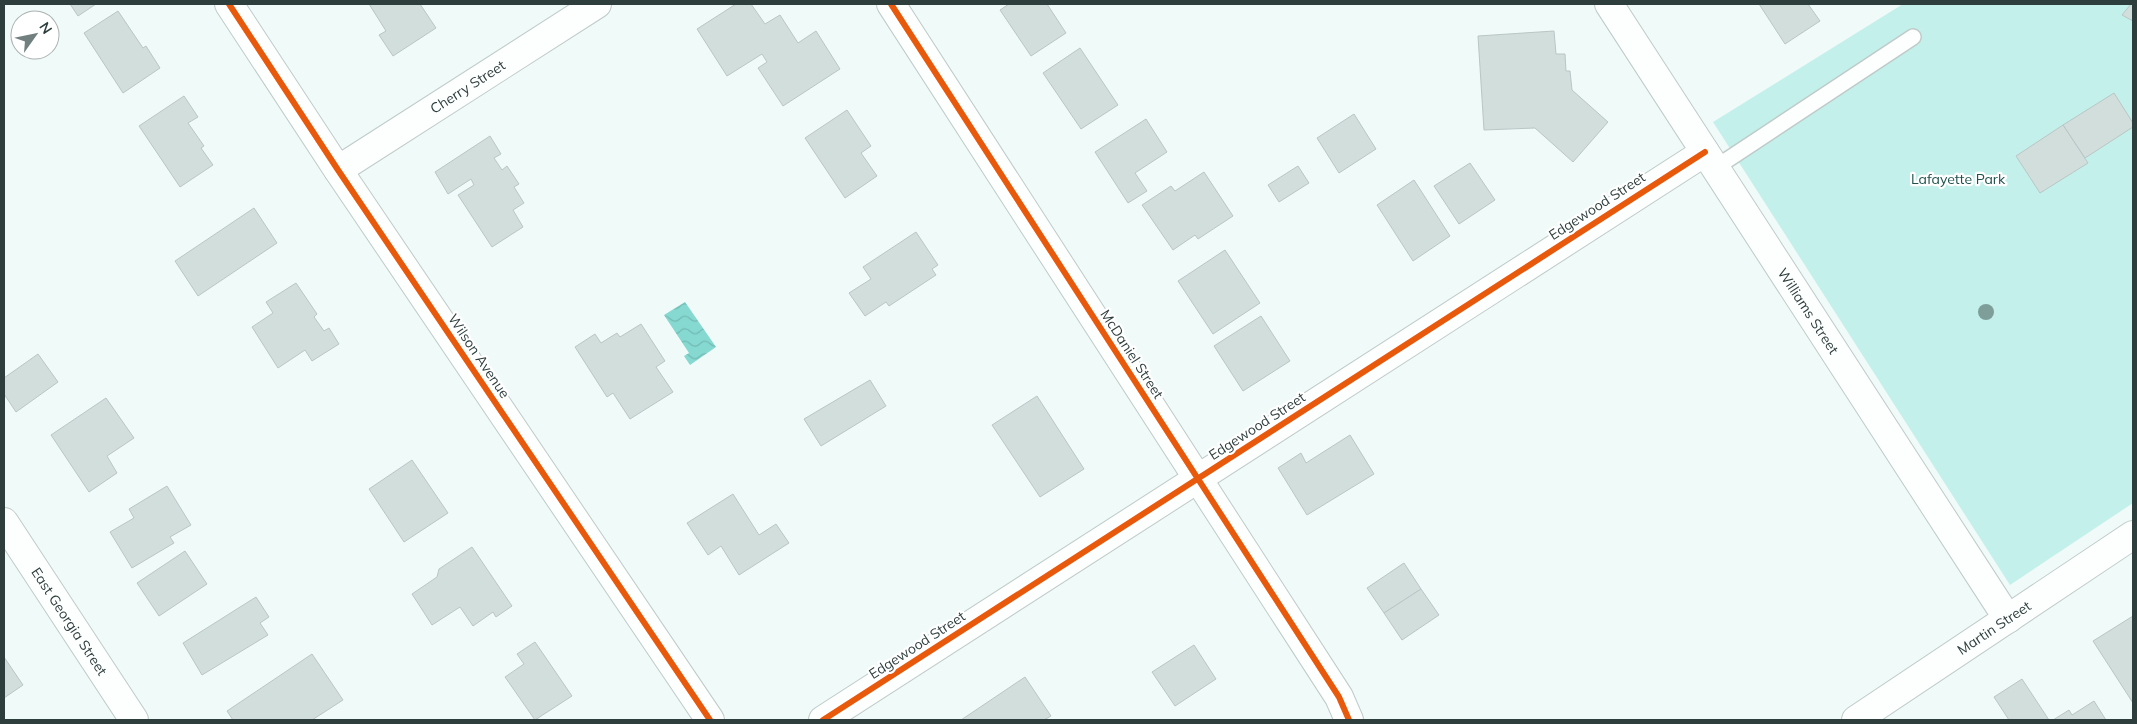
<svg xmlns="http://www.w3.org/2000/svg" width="2137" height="724" font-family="Mulish,sans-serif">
<defs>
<pattern id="water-waves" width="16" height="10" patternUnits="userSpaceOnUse" patternTransform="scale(1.25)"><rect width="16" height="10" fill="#85d9d1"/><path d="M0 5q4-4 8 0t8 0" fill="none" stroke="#73bbb4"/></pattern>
</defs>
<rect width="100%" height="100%" fill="#f0faf8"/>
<!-- park -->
<path fill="#c4f0eb" d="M1903 4H2133V503L2010 585 1713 122Z"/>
<!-- water -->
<path fill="url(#water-waves)" d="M685 302 716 347 690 365 684 356 689 353 664 315Z"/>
<!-- building -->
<g fill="#d1dedc" stroke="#bac6c5">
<path d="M70 4H96L78 16Z"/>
<path d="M369 4H420L436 28 393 56 379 35 386 31Z"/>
<path d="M736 4H751L765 24 780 15 798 43 816 31 840 69 783 106 758 68 767 62 762 54 727 76 697 29Z"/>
<path d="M1009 4H1047L1066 33 1031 56 1000 10Z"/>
<path d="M1759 4H1808L1820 21 1785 44Z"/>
<path d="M2131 4H2133V21L2122 15Z"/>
<path d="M118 11 143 48 146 46 160 68 123 93 84 33Z"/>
<path d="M1554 31 1556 54H1565L1566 71H1570L1572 90 1608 122 1573 162 1535 128 1484 130 1478 36Z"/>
<path d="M1080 48 1118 105 1081 129 1043 73Z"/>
<path d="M2114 93 2133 123V127L2085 158 2063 125Z"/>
<path d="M184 96 198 117 188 123 204 146 201 148 213 165 180 187 139 126Z"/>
<path d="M847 110 871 146 861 153 877 176 845 198 805 138Z"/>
<path d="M1354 114 1376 149 1339 173 1317 138Z"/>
<path d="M1146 119 1167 152 1135 173 1147 191 1128 203 1095 152Z"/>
<path d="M2063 125 2088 163 2040 193 2016 156Z"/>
<path d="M490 136 501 154 494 158 502 170 507 166 519 184 514 187 524 203 513 210 523 227 492 247 458 195 474 185 471 179 448 194 435 172Z"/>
<path d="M1470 163 1495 200 1459 224 1434 186Z"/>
<path d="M1298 166 1309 183 1279 202 1268 185Z"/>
<path d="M1204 172 1233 216 1198 239 1195 235 1173 250 1142 205 1171 186 1175 191Z"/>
<path d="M1414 180 1450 236 1413 261 1377 205Z"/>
<path d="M254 208 277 243 198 296 175 261Z"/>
<path d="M916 232 938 265 932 269 936 275 889 306 886 302 865 316 849 293 871 279 863 267Z"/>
<path d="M1225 250 1260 303 1213 334 1178 281Z"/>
<path d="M296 283 317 314 314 317 324 331 329 328 339 344 312 361 305 350 278 368 252 327 273 313 266 302Z"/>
<path d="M1261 316 1290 361 1243 391 1214 346Z"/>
<path d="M641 324 665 361 656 367 673 392 630 419 613 393 607 397 575 347 595 334 601 343 617 333 620 337Z"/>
<path d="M38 354 58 382 16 412 4 394V378Z"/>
<path d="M870 380 886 406 821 446 804 419Z"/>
<path d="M1037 396 1084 469 1040 497 992 425Z"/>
<path d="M106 398 134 438 107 456 117 473 89 492 51 435Z"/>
<path d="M1350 435 1374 474 1307 515 1278 468 1301 453 1306 463Z"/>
<path d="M412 460 448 513 404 542 369 489Z"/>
<path d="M167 486 191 525 170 537 174 543 132 568 110 532 134 518 129 509Z"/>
<path d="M733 494 759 535 776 524 789 543 739 575 721 546 708 555 687 523Z"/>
<path d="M472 547 512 606 496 617 493 612 473 626 460 607 432 625 412 594 437 577 439 569Z"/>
<path d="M185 551 207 584 159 616 137 583Z"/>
<path d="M1404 563 1421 589 1384 613 1367 588Z"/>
<path d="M1421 589 1439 615 1402 640 1384 613Z"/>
<path d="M256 597 269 617 260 623 268 635 202 675 183 643Z"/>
<path d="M2133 616V703L2093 641Z"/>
<path d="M535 642 572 696 535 720 505 677 524 664 517 654Z"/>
<path d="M1194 645 1216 679 1175 706 1152 672Z"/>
<path d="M312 654 343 700 312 720H233L227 711Z"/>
<path d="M4 657 23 685 4 698Z"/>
<path d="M1025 677 1051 716 1044 720H961Z"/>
<path d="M2022 679 2049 720H2009L1994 697Z"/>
<path d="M2094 701 2106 720H2053L2069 710 2072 715Z"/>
</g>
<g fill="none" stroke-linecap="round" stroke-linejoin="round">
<defs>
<path id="lane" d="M1715 168 1913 37"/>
<g id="street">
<path d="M229 4 338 170 710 720"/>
<path d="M891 4 1339 697 1349 720"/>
<path id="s1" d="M1609 4 2008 619"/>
<path id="s2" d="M338 170 597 4"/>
<path id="s3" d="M4 522 134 720"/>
<path d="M823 720 1705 152"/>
<path id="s4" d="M1856 720 2133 535"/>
</g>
</defs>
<!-- lane casing -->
<use href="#lane" stroke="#bfcbc9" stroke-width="18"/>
<!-- street casing -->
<use href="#street" stroke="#bfcbc9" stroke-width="30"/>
<!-- lane -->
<use href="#lane" stroke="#fdfefe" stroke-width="15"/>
<!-- street -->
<use href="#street" stroke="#fdfefe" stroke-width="28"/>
<defs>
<g id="cycleway">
<path d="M229 4 338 170 710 720"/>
<path d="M891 4 1339 697 1349 720"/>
<path d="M823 720 1705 152"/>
</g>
</defs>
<!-- cycleway casing -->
<use href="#cycleway" stroke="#fff" stroke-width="9"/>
<!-- cycleway -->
<use href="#cycleway" stroke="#e8590c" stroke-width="6"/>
</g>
<!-- trees -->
<circle fill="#7e9e9a" cx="1986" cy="312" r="8"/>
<g text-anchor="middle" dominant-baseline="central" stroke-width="4.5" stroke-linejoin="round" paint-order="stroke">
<!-- street labels -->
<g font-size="14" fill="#2d3e3c" stroke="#fff">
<text stroke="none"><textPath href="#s2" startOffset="154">Cherry Street</textPath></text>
<text transform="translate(1597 206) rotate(-33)">Edgewood Street</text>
<text stroke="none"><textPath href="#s1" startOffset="366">Williams Street</textPath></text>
<text transform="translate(1132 354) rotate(57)">McDaniel Street</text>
<text transform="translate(479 356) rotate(56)">Wilson Avenue</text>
<text transform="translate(1257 426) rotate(-33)">Edgewood Street</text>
<text stroke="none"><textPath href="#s3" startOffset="119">East Georgia Street</textPath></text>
<text stroke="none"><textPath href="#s4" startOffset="166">Martin Street</textPath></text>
<text transform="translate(917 645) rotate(-33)">Edgewood Street</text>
</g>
<!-- park labels -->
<g font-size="14" fill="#20534e" stroke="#fff">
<text x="1958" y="179">Lafayette Park</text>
</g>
</g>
<!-- border -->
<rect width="2137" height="724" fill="none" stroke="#2d3e3c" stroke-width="10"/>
<!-- north arrow -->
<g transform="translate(35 35) rotate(57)"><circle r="24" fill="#ffffff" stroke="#abb2b1"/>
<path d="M0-4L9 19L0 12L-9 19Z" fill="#71807e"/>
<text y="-8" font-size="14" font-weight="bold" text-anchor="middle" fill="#2d3e3c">N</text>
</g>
</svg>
